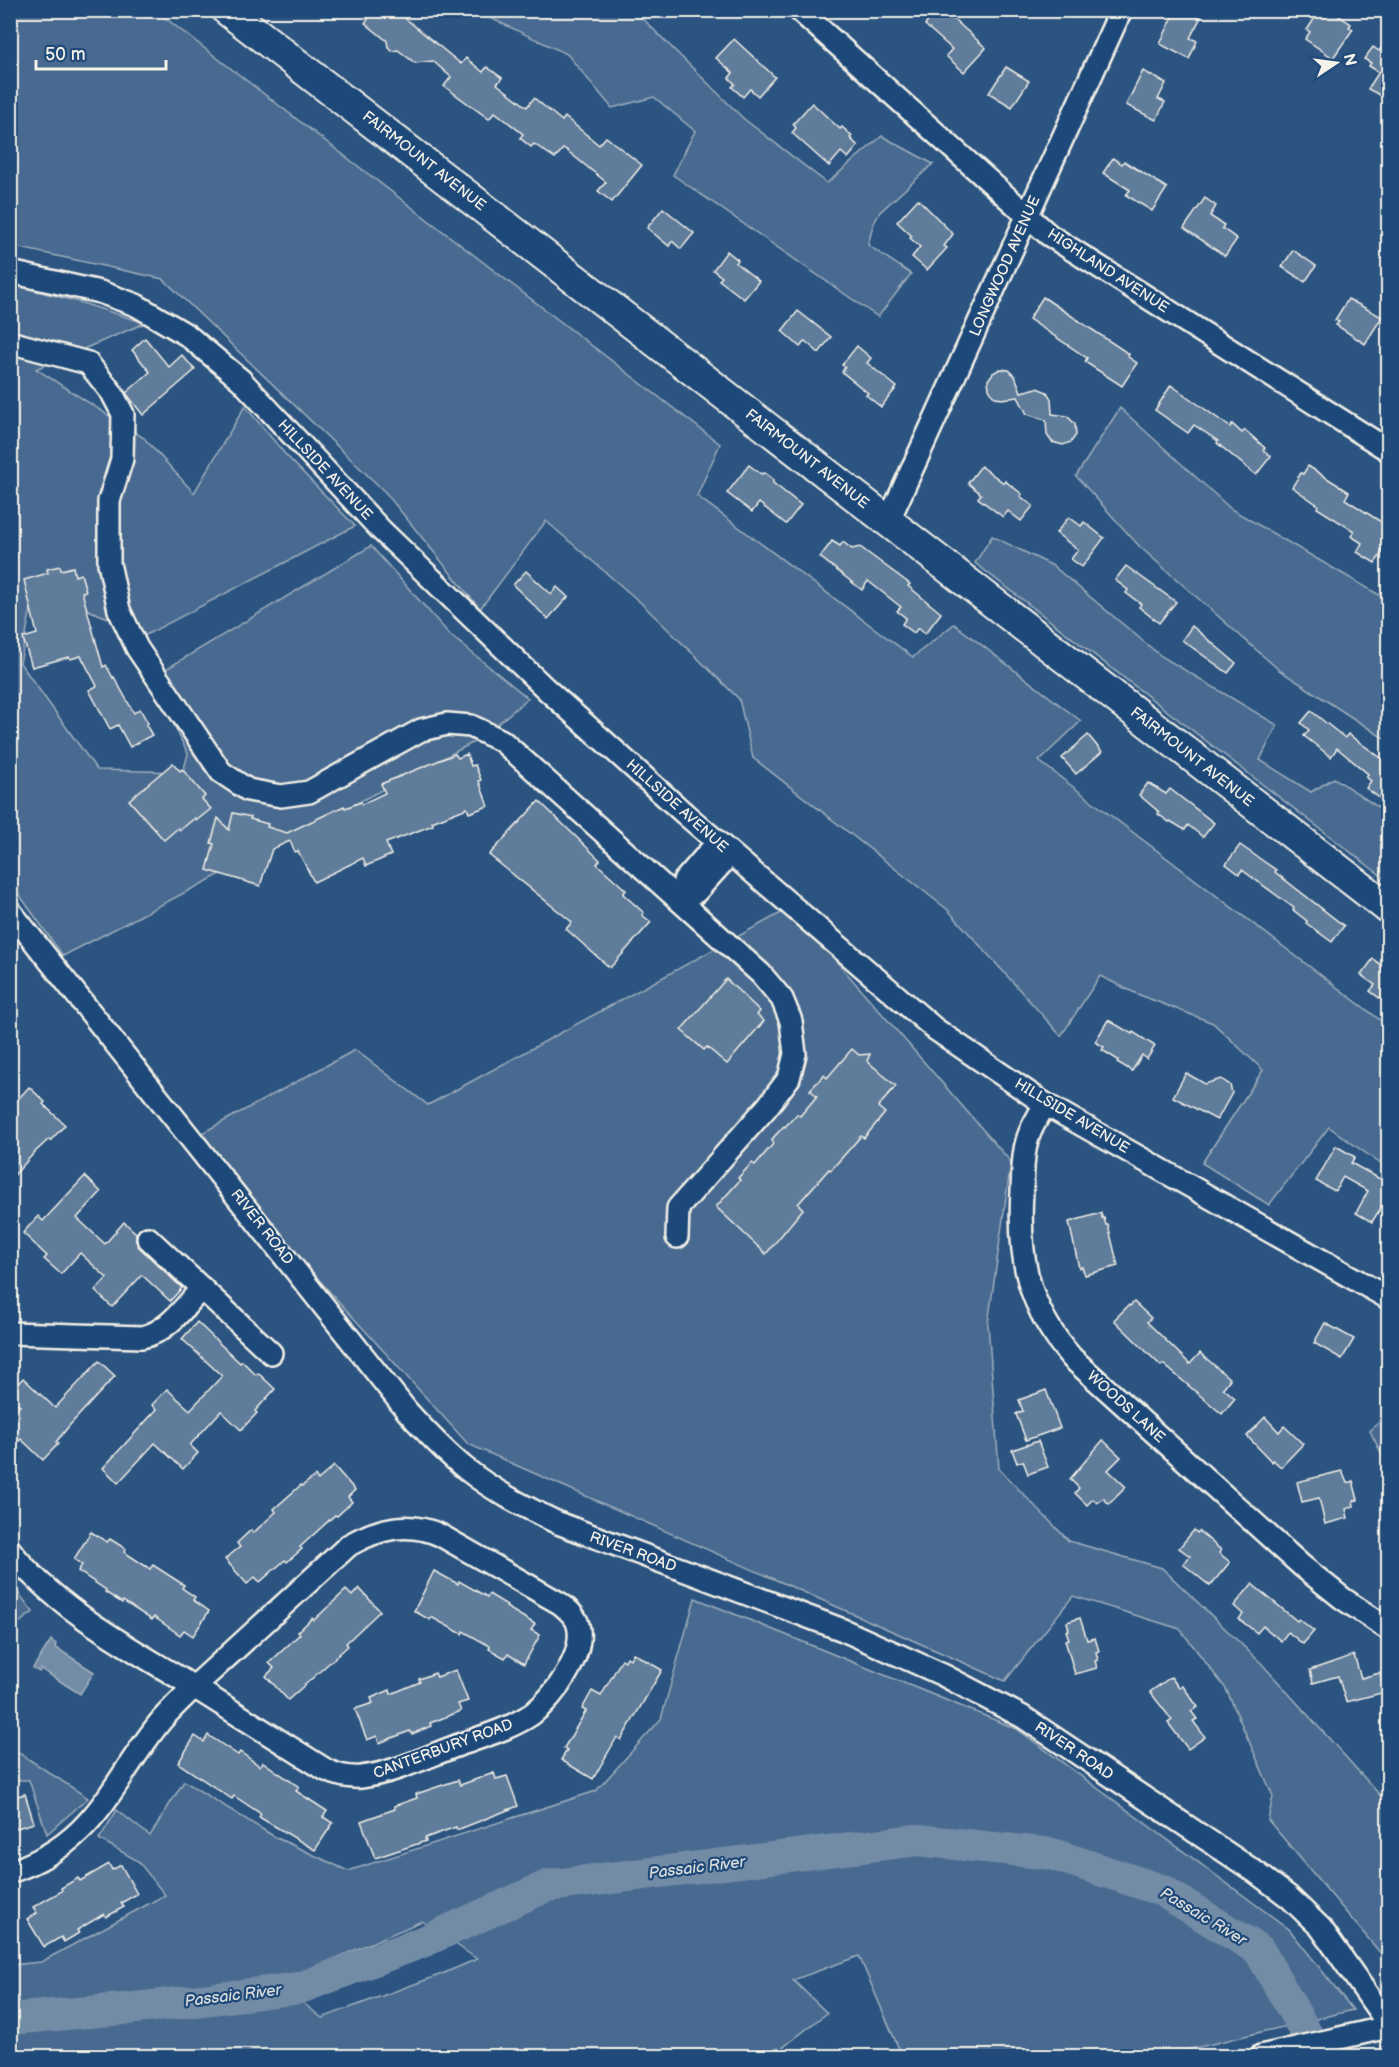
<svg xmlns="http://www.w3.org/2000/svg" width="1399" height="2067" font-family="'Balsamiq Sans',sans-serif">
<rect width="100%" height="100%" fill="#2c5481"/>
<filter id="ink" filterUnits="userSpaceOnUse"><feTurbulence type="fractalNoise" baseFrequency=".0167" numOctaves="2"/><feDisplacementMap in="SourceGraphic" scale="12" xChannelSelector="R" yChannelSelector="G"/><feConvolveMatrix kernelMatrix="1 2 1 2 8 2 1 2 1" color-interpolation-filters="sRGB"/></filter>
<g filter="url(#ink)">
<!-- green -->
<g fill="#496b90" stroke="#9eaebc" stroke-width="1.5" fill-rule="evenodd">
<path d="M11 10 156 11 720 444 697 496 913 657 954 624 1081 721 1039 761 1388 1026V1169L1329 1127 1269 1205 1202 1163 1263 1070 1213 1023 1137 994 1100 976 1061 1036 948 910 753 758 739 699 641 603 546 521 480 609 385 492 163 279 11 246Z"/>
<path d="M478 11H635L744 119 827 183 882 136 933 164 880 212 873 225 868 245 911 274 878 317 673 175 695 131 654 97 612 108 567 54 486 16Z"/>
<path d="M10 284 79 302 145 323 36 369 144 438 194 493 245 406 285 454 355 526 144 636 131 627 88 610 58 585 32 604 20 663 97 770 183 772 188 754 151 678 371 546 450 635 528 698 480 739 63 956 11 883Z"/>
<path d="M1120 408 1231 509 1388 600V741L1279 670 1140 547 1076 476Z"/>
<path d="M992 536 1053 566 1161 656 1277 725 1260 760 1311 792 1334 778 1388 814V881L975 563Z"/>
<path d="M790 908 1011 1162 988 1324 999 1469 1069 1541 1162 1568 1262 1664 1388 1804V1962L1268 1820 1273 1796 1226 1689 1180 1629 1073 1596 1005 1681 468 1444 191 1139 355 1050 428 1105Z"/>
<path d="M1388 1414V1467L1370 1431Z"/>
<path d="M11 1583 33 1612 11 1629Z"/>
<path d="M695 1598 1017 1729 1289 1929 1353 2010 1162 2056H902L859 1956 793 1980 827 2013 772 2056H11V1965L41 1962 165 1895 138 1861 99 1839 117 1810 150 1836 184 1781 275 1837 348 1871 596 1791 661 1719ZM422 1921 477 1959 442 1974 322 2018 278 1983Z"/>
<path d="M10 1747 88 1798 47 1834 29 1780H11Z"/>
</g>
<!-- water -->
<path fill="#738ca6" stroke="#a7b4c0" stroke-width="1.5" d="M51 1640 56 1644 55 1647 94 1672 80 1694 41 1669 39 1672 33 1668Z"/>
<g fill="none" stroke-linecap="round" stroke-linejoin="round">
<!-- river -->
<path stroke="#738ca6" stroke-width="32" d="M10 2019 145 2007 300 1988 425 1941 547 1886 917 1840 1052 1854 1161 1890 1259 1950 1319 2056"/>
</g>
<!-- building -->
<g fill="#5e7b9a" stroke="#f4f1e8" stroke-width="1.5">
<path d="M375 10H395L461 64 466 58 483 72 487 67 502 78 497 84 527 107 534 98 562 121 565 117 599 145 606 137 642 165 612 202 598 191 606 182 565 149H563L555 158 534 144 531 147 520 138 523 134 495 112 489 119 444 86 451 77 433 61 415 63 398 50 392 51 388 47 387 41 365 23Z"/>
<path d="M1176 10H1187L1201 17 1190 38 1197 41 1189 59 1160 44Z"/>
<path d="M1320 10H1330L1351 24 1349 27 1353 29 1333 58 1305 39 1310 32 1307 30Z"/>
<path d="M936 12 942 17 946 12 986 48 964 72 946 56 952 49 925 25Z"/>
<path d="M1389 38V100L1368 89 1379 72 1369 66 1371 63 1364 59 1373 47 1379 51Z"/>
<path d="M734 39 775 77 758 96 750 89 743 97 732 87 735 84 729 78 733 73 716 58Z"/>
<path d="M1006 67 1029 81 1012 107 989 93Z"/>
<path d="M1143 71 1166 83 1158 99 1165 102 1156 120 1126 105Z"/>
<path d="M812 103 840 129 842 127 852 136 850 138 858 146 848 158 841 152 829 166 792 133 796 128 793 124Z"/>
<path d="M1113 158 1122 164 1124 161 1167 188 1152 211 1126 195 1130 190 1103 173Z"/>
<path d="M1205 198 1216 206 1210 216 1224 225 1222 228 1237 239 1225 256 1184 228Z"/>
<path d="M918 199 953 234 944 246 947 248 927 270 912 257 920 247 910 238 912 236 897 222Z"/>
<path d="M663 208 694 233 681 249 672 241 669 246 647 228Z"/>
<path d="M1293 250 1316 266 1305 282 1282 267Z"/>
<path d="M727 251 738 260 736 263 759 281 744 299 719 280 722 277 713 270Z"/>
<path d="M1043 297 1129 354 1128 357 1137 363 1122 386 1085 362 1087 358 1029 319Z"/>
<path d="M1348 299 1382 317 1365 344 1336 325 1339 322 1335 320Z"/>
<path d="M798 311 831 337 819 353 805 341 800 347 782 331Z"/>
<path d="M145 338 169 367 182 355 195 370 143 415 126 393 150 372 132 350Z"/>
<path d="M857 346 871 358 867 363 897 387 881 407 866 395 868 393 842 372 845 367 842 365Z"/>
<path d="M1000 369 1009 370 1015 376 1021 392 1037 388 1047 392 1051 399 1052 414 1067 416 1075 424 1076 435 1071 442 1063 445 1052 442 1047 435 1046 420 1027 414 1018 397 1001 399 993 396 989 389 988 380 993 373Z"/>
<path d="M1171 385 1230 427 1232 424 1242 433 1245 430 1265 448 1263 450 1271 456 1256 475 1217 443 1218 441 1194 425 1188 433 1155 410Z"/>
<path d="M749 465 761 474 765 473 773 479V483L801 505 786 524 759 503 752 512 727 493Z"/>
<path d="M981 466 1004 483 1005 481 1022 494 1020 496 1033 506 1021 521 1008 511 1003 517 978 498 981 494 968 483Z"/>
<path d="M1308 466 1349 492 1345 499 1389 527V543L1375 563 1357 552 1362 543 1351 536 1354 531 1317 508 1318 505 1292 487 1301 473 1303 474Z"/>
<path d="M1069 517 1081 526 1084 522 1104 538 1082 567 1071 559 1078 550 1056 533Z"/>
<path d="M832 541 840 546 843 542 852 549 860 547 910 584 908 586 941 613 925 634 918 628 914 633 902 624 906 618 897 611 901 607 868 581 862 590 820 557Z"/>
<path d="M60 566 61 570 73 567 75 576 81 574 86 591 82 592 103 667 106 665 113 678 114 677 134 713 140 709 148 723 146 725 152 735 130 747 118 725 110 729 89 690 97 686 81 656 70 659 69 657 32 667 23 638 37 634 24 580 48 573 47 569Z"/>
<path d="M1126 566 1176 602 1159 623 1139 607 1141 604 1126 593 1128 590 1115 580Z"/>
<path d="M526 571 551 594 557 587 568 597 548 619 513 585Z"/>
<path d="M1192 626 1236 663 1228 673 1182 640Z"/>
<path d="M1311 711 1345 738 1348 734 1389 764V805L1366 788 1371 781 1366 777 1368 774 1337 748 1331 757 1304 736 1309 730 1301 723Z"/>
<path d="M1088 735 1102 752 1076 774 1062 758Z"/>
<path d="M455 754 458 758 467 754 471 766 475 765 481 780 479 781 488 806 469 813 467 808 432 822 433 825 386 843 391 855 366 866 363 858 314 882 298 851 295 852 290 841 272 849 260 886 207 870 214 844 211 843 218 818 229 830 233 813 251 817 250 819 268 824 267 827 287 833 344 806 345 808 361 802 362 804 385 793 381 784Z"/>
<path d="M173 763 180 771 182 769 205 796 202 799 211 809 197 820 195 818 180 830 178 828 164 840 129 800Z"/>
<path d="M1148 783 1166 794 1170 789 1214 823 1203 837 1188 825 1185 830 1170 821 1169 822 1158 814 1159 812 1139 795Z"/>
<path d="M539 801 600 860 597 864 626 890 623 894 644 913 642 915 651 922 610 968 566 929 572 922 489 855Z"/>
<path d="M1240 845 1276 870 1275 872 1344 926 1332 942 1306 923 1307 921 1293 910 1294 908 1242 870 1239 874 1226 864Z"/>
<path d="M1373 959 1387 969 1389 967V1005L1370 991 1375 985 1361 975Z"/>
<path d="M726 979 760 1011 757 1015 764 1021 727 1064 707 1047 704 1050 681 1030Z"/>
<path d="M1108 1020 1132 1034 1133 1032 1155 1046 1147 1059 1142 1055 1132 1071 1117 1062 1118 1060 1102 1050 1104 1047 1095 1042Z"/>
<path d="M852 1049 859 1055 870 1054 867 1061 896 1086 878 1107 885 1113 864 1138 861 1136 831 1170 829 1169 798 1204 803 1209 766 1254 716 1207 740 1180 738 1178 752 1163 755 1165 774 1143 772 1141 773 1138 784 1126 785 1127 797 1114 800 1116 817 1096 810 1090 824 1075 827 1078Z"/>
<path d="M1186 1073 1205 1084 1221 1079 1230 1085 1232 1093 1217 1120 1173 1097Z"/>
<path d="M29 1087 45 1102 43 1104 65 1125 50 1141 49 1139 34 1153 10 1180V1108Z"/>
<path d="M1336 1146 1355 1157 1351 1163 1389 1184V1194L1372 1222 1356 1213 1368 1191 1343 1177 1335 1191 1316 1181Z"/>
<path d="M85 1176 101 1192 77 1218 105 1244 124 1222 136 1233V1241L139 1247 182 1288 170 1301 142 1275 112 1307 95 1291 107 1278 80 1253 61 1274 44 1259 47 1256 23 1233 38 1216 43 1221Z"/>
<path d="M1101 1213 1102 1218H1104L1106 1225H1108L1118 1266 1085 1275 1082 1267 1079 1268 1069 1222Z"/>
<path d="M1134 1302 1151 1318 1147 1322 1190 1364 1200 1353 1230 1379 1223 1388 1235 1398 1222 1414 1163 1364 1161 1366 1114 1320 1129 1305 1130 1306Z"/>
<path d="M197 1322 240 1363 242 1361 256 1375 258 1373 275 1389 255 1411 257 1413 241 1430 221 1411 190 1445 198 1453 183 1469 155 1443 118 1483 103 1468 157 1409 152 1405 167 1389 190 1410 222 1376 182 1339Z"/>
<path d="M1325 1323 1354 1339 1342 1359 1314 1343Z"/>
<path d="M99 1361 115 1376 69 1426 56 1442 58 1444 43 1460 21 1439 18 1442 10 1435V1416L20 1406 10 1397V1392L23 1378 55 1408Z"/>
<path d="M1046 1390 1060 1428 1026 1440 1016 1414 1023 1411 1019 1400Z"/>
<path d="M1265 1417 1279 1432 1284 1426 1303 1444 1281 1467 1273 1460 1272 1462 1247 1436Z"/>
<path d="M1103 1440 1121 1457 1108 1470 1126 1487 1109 1504 1103 1498 1097 1503 1093 1499 1087 1505 1075 1493 1079 1488 1070 1479Z"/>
<path d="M1038 1441 1048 1467 1028 1474 1023 1461 1017 1463 1012 1450Z"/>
<path d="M334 1466 355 1490 348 1497 352 1502 337 1516 335 1515 300 1547 302 1549 287 1562 285 1560 260 1582 255 1577 247 1584 225 1559 240 1547 237 1543 251 1530 253 1533 276 1512 274 1509 301 1485 302 1486 315 1476 318 1480Z"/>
<path d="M1342 1471 1347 1483 1353 1481 1358 1500 1353 1501 1354 1506 1346 1509 1348 1518 1325 1524 1319 1498 1302 1502 1297 1482Z"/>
<path d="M1194 1530 1197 1533 1199 1531 1221 1550 1219 1553 1230 1562 1210 1586 1183 1564 1190 1556 1179 1548Z"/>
<path d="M91 1532 107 1542 110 1539 126 1549 124 1552 150 1569 153 1565 184 1585 182 1588 195 1597 193 1600 209 1611 193 1636 184 1630 180 1635 154 1617 152 1620 123 1601 122 1603 105 1592 106 1590 78 1571 82 1565 74 1559Z"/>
<path d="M434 1571 458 1584 459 1581 487 1597 489 1594 507 1605 506 1607 535 1624 531 1630 540 1635 524 1664 508 1654 505 1658 489 1649 490 1646 463 1631 462 1634 431 1617 430 1620 414 1611Z"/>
<path d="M1252 1584 1297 1621 1299 1619 1314 1631 1303 1644 1288 1632 1281 1641 1263 1626 1257 1633 1239 1619 1243 1614 1234 1606Z"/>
<path d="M359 1588 380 1611 346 1643 348 1646 288 1700 266 1676 274 1668 269 1663 300 1634 298 1632 312 1618 314 1620 346 1590 352 1596Z"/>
<path d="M1080 1618 1087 1640 1095 1638 1099 1651 1096 1652 1098 1660 1095 1661 1097 1668 1075 1674 1065 1640 1069 1639 1066 1631 1069 1630 1067 1622Z"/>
<path d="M633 1653 662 1670 621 1740 617 1737 593 1779 561 1760 567 1750 564 1748 586 1711 582 1709 592 1691 601 1696 622 1659 625 1661 627 1657 630 1659Z"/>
<path d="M1354 1655 1361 1678 1380 1673 1385 1692 1346 1702 1338 1676 1313 1683 1310 1670Z"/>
<path d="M456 1670 468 1701 458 1704 461 1711 430 1723 431 1726 412 1734 410 1731 379 1743 377 1736 367 1740 355 1709 373 1703 371 1698 390 1690 391 1694 420 1682 419 1679 435 1673 437 1677Z"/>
<path d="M1171 1677 1179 1688 1182 1685 1198 1707 1191 1711 1197 1719 1193 1721 1205 1737 1188 1749 1168 1723 1172 1720 1150 1692Z"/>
<path d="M208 1735 238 1755 240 1752 260 1766 263 1762 299 1787 296 1791 327 1811 323 1817 333 1823 315 1850 259 1817 261 1814 234 1796 232 1799 178 1763 195 1736 204 1742Z"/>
<path d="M494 1773 496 1779 507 1776 518 1806 457 1830 456 1827 425 1838 426 1841 375 1858 361 1821 395 1809 394 1806 417 1798 416 1794 458 1780 460 1785Z"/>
<path d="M25 1794 34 1823 10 1830V1798Z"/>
<path d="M109 1864 112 1870 121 1865 137 1894 121 1903 124 1907 106 1917 104 1914 77 1930 79 1933 64 1942 61 1937 44 1947 27 1919 37 1913 33 1907 62 1891 61 1888 78 1878 80 1881Z"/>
</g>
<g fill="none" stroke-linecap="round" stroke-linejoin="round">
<defs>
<g id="minor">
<path d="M799 10 1049 235 1388 450"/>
<path d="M10 272 100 292 136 305 187 335 241 380 380 529 545 688 685 814 935 1029 1045 1104 1388 1298"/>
<path d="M10 345 17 344 88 363 112 393 123 414 122 459 109 501V563L119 610 137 648 221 772 248 790 281 796 309 792 421 730 447 724 471 726 502 741 761 974 782 999 791 1021 795 1054 789 1078 767 1107 678 1208 677 1237"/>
<path d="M888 522 1121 10"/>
<path d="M686 893 684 881 709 852 720 853"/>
<path d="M679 900 686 893 696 892 723 862 720 853"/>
<path d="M10 911 407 1411C426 1432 445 1452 466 1469 493 1491 527 1508 558 1523L843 1630 943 1675 1023 1717 1257 1873 1289 1897 1321 1928 1388 2024"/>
<path d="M1045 1104C1039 1116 1030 1128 1027 1141 1022 1157 1023 1175 1022 1191 1018 1258 1027 1306 1072 1358L1302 1566 1342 1598 1388 1629"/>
<path d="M148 1238 271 1353"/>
<path d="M10 1333 142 1337C168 1332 184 1307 202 1288"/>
<path d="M10 1550C57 1610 131 1648 194 1687L326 1770C337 1775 348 1778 361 1777 394 1773 426 1757 456 1746 481 1737 510 1729 532 1714 554 1697 586 1654 578 1625 576 1616 568 1610 561 1604L440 1535C408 1521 379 1528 349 1545L194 1687C181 1700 167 1712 156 1727 107 1791 94 1843 10 1872"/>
<path d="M1261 2056 1388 2027"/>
</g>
<path id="secondary" d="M227 10 1388 908"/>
</defs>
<!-- minor casing -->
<use href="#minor" stroke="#f4f1e8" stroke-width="26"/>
<!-- secondary casing -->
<use href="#secondary" stroke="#f4f1e8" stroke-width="34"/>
<!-- minor -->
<use href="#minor" stroke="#1f4a7a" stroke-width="21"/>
<!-- secondary -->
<use href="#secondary" stroke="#1f4a7a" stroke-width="30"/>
</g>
</g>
<g text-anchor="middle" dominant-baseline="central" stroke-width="4.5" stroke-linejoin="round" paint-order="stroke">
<!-- street labels -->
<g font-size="15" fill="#f4f1e8" stroke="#1f4a7a">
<text transform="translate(424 161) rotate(38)">FAIRMOUNT AVENUE</text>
<text transform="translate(1005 266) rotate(-66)">LONGWOOD AVENUE</text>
<text transform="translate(1108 271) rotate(33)">HIGHLAND AVENUE</text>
<text transform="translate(807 459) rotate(38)">FAIRMOUNT AVENUE</text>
<text transform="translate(325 470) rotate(47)">HILLSIDE AVENUE</text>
<text transform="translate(1192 757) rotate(38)">FAIRMOUNT AVENUE</text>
<text transform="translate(677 806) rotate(42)">HILLSIDE AVENUE</text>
<text transform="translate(1072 1116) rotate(31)">HILLSIDE AVENUE</text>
<text transform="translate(262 1227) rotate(52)">RIVER ROAD</text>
<text transform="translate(1126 1407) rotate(42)">WOODS LANE</text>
<text transform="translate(633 1552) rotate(20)">RIVER ROAD</text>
<text transform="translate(443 1749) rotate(-20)">CANTERBURY ROAD</text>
<text transform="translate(1074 1751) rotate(34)">RIVER ROAD</text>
</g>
<!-- water labels -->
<g font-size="16" font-style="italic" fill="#dadddb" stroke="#1f4a7a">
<text transform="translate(697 1868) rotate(-7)">Passaic River</text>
<text transform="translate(1203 1917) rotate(31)">Passaic River</text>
<text transform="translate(233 1996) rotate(-7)">Passaic River</text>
</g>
</g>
<!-- margin -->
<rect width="1399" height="2067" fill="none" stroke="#1f4a7a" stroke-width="36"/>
<rect x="18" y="18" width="1363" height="2031" fill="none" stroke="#f4f1e8" stroke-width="2" filter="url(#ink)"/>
<!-- north arrow -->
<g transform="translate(1336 63) rotate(77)" stroke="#1f4a7a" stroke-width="4.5" paint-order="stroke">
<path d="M0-4.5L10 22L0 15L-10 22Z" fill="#f4f1e8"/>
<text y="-9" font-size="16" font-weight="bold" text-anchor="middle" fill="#f4f1e8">N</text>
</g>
<!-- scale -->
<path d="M36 60v9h130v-9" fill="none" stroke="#f4f1e8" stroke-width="3"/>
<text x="45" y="60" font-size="18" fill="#f4f1e8" stroke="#1f4a7a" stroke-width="4.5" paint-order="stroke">50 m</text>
</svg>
